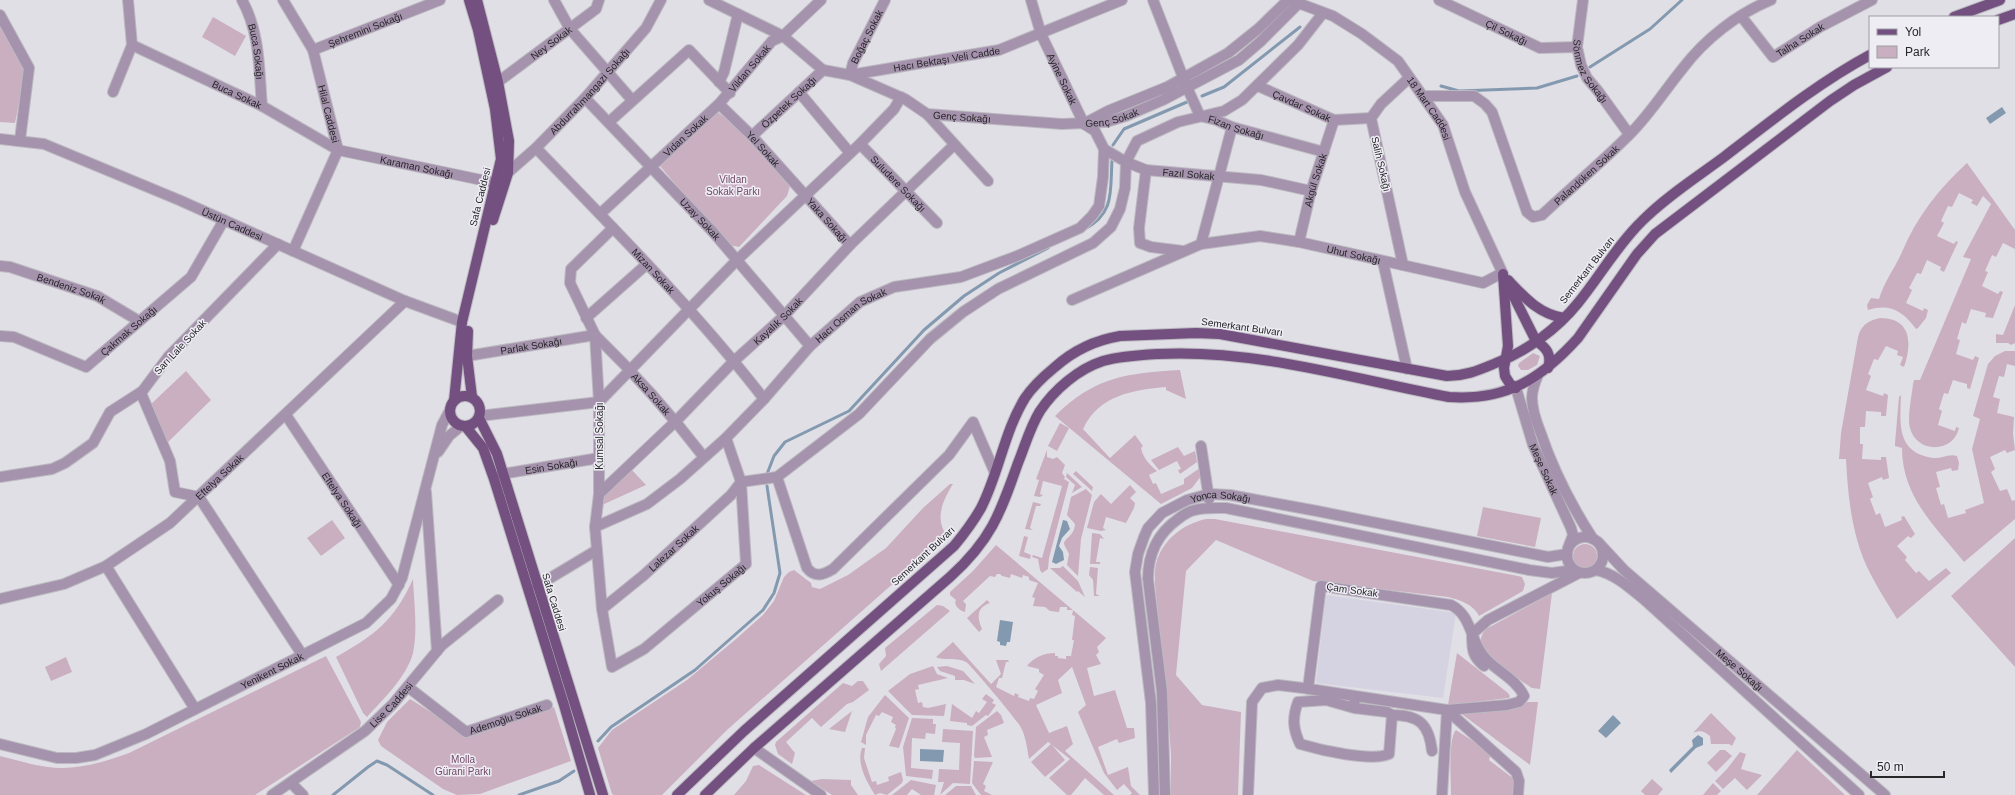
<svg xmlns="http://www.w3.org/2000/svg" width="2015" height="795" font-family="Helvetica,sans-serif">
<rect width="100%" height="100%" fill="#e1dfe6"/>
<!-- built -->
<path fill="#d5d2e1" d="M1326 595 1456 613 1443 698 1316 683Z"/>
<!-- green -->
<g fill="#caafc1">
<path d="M0 11 25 73 15 123 0 122Z"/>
<path d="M213 17 246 36 235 56 202 37Z"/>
<path d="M717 112 732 122 749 138 790 186 787 196 739 247 729 245 703 217 660 166V163Z"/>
<path d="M1967 163 2015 230V249L2003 243 1996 257 1992 255 1985 271 1988 272 1982 286 1998 294 2000 291 2003 292 1993 318 1985 317 1986 313 1971 309 1966 324 1962 322 1957 339 1960 340 1956 354 1973 360 1975 356 1979 358 1970 389 1967 388V384L1953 380 1948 394 1944 393 1939 409 1942 411 1938 425 1955 431 1956 427 1959 428C1953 454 1916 453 1910 428 1907 417 1912 395 1913 384L1914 380H1920L1971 259 1963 257 1991 204 1983 196 1977 206 1971 203 1973 200 1959 193 1952 207 1948 206 1941 221 1944 223 1937 236 1954 244 1956 241 1958 242 1944 272 1940 270 1941 267 1927 260 1921 274 1917 273 1909 288 1912 290 1906 303 1923 311 1924 308 1928 310 1926 318 1918 328 1916 329C1903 311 1890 303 1868 310L1867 305 1871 298 1879 299C1884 282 1895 268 1902 252 1917 216 1939 189 1967 163Z"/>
<path d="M2015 305V343L2011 345 2008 343H1996V334L2003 335Z"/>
<path d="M1880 318C1912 318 1912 344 1904 367L1900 365 1903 357 1897 355 1898 351 1886 346 1878 360 1874 359 1868 374 1871 376 1866 390 1883 396 1884 393 1888 395 1886 416H1881V412L1866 411 1865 427H1860V444H1863L1862 459 1881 460V457H1886L1889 478 1883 480 1882 477 1868 483 1873 497 1870 499 1876 515 1880 513 1885 527 1902 520 1901 517 1904 516 1915 534 1911 538 1908 536 1897 546 1907 557 1905 560 1916 573 1919 571 1929 581 1946 568 1951 573 1897 619C1888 604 1878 589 1870 573 1852 538 1848 498 1846 459H1839L1841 433 1858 337C1861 325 1869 320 1880 318Z"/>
<path d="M2005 351H2015V366L2007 364 2004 377 1999 376 1993 397 2000 399 1997 413 2014 417 2013 434 2015 450 2007 453 2005 450 1990 457 1995 469 1991 472 2000 491 2007 489 2012 501 2015 500V519L1964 562C1937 528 1902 498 1902 448L1895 446V443L1899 397 1901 395C1900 423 1896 453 1933 458 1941 459 1949 453 1957 456L1959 463 1958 470 1952 471 1951 468 1936 472 1940 487 1936 488 1941 505 1944 504 1948 518 1966 513 1965 510 1984 503 1972 449 1980 419 1973 416 1988 364 1995 356Z"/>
<path d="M1533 353 1540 356 1537 365 1528 370H1521L1518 366 1519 363Z"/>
<path d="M1180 370 1186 399 1166 390V387C1133 390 1099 395 1083 429L1110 458 1135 435 1143 446 1141 448C1143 458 1149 464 1157 471L1149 475 1153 484 1156 483 1161 494 1184 484V479L1200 468 1201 476 1192 488 1161 504 1055 416C1094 377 1127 373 1180 370Z"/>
<path d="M186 371 211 400 165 445 150 405Z"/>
<path d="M1060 423 1069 428 1057 451 1048 446Z"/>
<path d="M1178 447 1184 456 1195 451 1197 462 1180 474 1178 470 1181 469 1177 461 1159 470 1151 460Z"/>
<path d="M1047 450V457L1053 459 1057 457 1065 465 1062 473 1065 477 1064 479 1069 482 1049 558 1048 569 1042 573 1040 570 1038 559 1032 557 1033 555 1042 558 1062 486 1043 481 1040 494 1043 495 1040 497 1034 496 1039 480 1036 479Z"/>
<path d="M631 469 646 485 602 505 599 500Z"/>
<path d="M1076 471 1093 487 1092 491 1073 474Z"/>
<path d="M1067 473 1082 487 1072 493 1075 485 1066 477Z"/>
<path d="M950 484H953C943 500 934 519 947 536L727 730 662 795H614L612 794 598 748 612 730 687 680 736 639 763 615 774 601 784 577 789 572 794 570 811 583 812 587 820 589 848 575 886 548 923 508Z"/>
<path d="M1130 485 1136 492 1130 498 1135 503 1134 508 1126 523 1106 517 1103 528 1106 530 1101 531 1087 528 1094 502 1101 494 1111 504Z"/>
<path d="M1086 489 1092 495 1081 539 1078 576 1067 565 1069 554C1068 551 1064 546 1064 543 1066 537 1074 536 1075 524L1067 515 1071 497Z"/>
<path d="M1033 502 1041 504 1040 506H1036L1030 528 1033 530 1025 529Z"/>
<path d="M1483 507 1541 518 1535 547 1477 536Z"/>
<path d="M1206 519H1215L1518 576 1522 577 1525 584 1523 591 1479 616C1473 604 1460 600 1448 597L1313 581 1216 540 1186 571 1176 675 1202 705 1241 712 1238 795H1171V755L1166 685 1156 595C1155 585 1154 574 1156 564 1162 540 1183 524 1206 519Z"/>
<path d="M332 520 345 538 321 556 307 538Z"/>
<path d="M1092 533 1100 534 1104 539 1100 538 1096 562H1100V564H1090Z"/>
<path d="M1024 536 1028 537 1024 552 1031 555 1030 559 1019 556Z"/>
<path d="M2015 538V667L1951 596Z"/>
<circle cx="1585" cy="556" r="12"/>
<path d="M996 545 1106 638 1097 647 1099 652 1096 655 1101 664 1087 668 1094 696 1115 690 1127 728H1134L1135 738 1119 743 1117 739 1098 747 1108 775 1128 767 1131 786 1140 795H1130L1132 793 1124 784 1117 790 1104 773 1078 712 1086 705 1072 667 1058 680 1062 693 1036 705 1049 733 1067 726 1073 744 1065 751 1114 795H1104L1085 778 1071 795H1067L1049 778 1070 759 1052 745 1065 760 1045 777 1031 762 1051 744 1048 742 1029 759C1027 748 1026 736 1020 726 1017 720 970 664 966 662 958 657 942 661 936 657L953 642 991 684 1001 674 996 660H1008L1009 662H1006L1002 678H999L996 687 1014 696 1015 693 1019 695 1018 697 1029 701 1030 698 1034 699 1038 691 1035 689 1044 675 1039 672V669L1027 666C1034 657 1044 653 1055 653V656H1058V658L1066 659V656H1071L1074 640H1072L1075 616 1072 615 1073 610H1067V607H1060L1059 612 1050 611 1045 607 1033 606 1035 598 1032 597 1038 583 1029 580V577L1023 575 1022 578 1011 574 1010 578 1002 576 1000 574H997L995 577 990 576 963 601 966 604 965 612C960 611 953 605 956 600L950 595V592L973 571Z"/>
<path d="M1063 566 1078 581 1085 597 1078 591 1077 592 1050 568H1060Z"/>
<path d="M1090 567 1098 568 1096 594 1100 596H1094L1093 580 1089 575Z"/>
<path d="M413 579C414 603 418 630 413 653 406 678 384 698 367 717L363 713 336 657C375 635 394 621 413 579Z"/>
<path d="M1552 593 1540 689 1532 688C1525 684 1489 658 1484 652 1479 644 1480 635 1486 629Z"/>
<path d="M987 600 990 603C975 608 978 619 982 629L979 632 967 618Z"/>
<path d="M937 605 943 606 950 611 881 671 879 664 886 656 885 648Z"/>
<path d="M1457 653 1508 693 1510 696 1509 698 1448 705Z"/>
<path d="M326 656 361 722 360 727 255 795H0V756C16 760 32 765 48 767 75 771 104 762 129 753Z"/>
<path d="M66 657 72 672 51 681 45 667Z"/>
<path d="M933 666 937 674 948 678 918 685 919 689 915 690 918 703 922 702 923 707 928 708 946 704 944 716 912 715 888 691 910 674Z"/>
<path d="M947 666 963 671 975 684 964 680H955V676L940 671 937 667Z"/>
<path d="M858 681H863L869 690 853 702 847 704 821 727 812 718 786 742 795 753 792 764 778 754 775 745 776 742 843 683 852 686Z"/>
<path d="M986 694 994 700 992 703 996 705 988 716 986 715 972 726 967 725V723L950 721 952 704 972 718 976 711 979 713 987 702 982 699Z"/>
<path d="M885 695 909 718 899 748 889 746 896 729 895 727 896 725 891 722 893 717 882 712 879 716 876 715 866 735V745L861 742 868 717Z"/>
<path d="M410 699 456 728 497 726 554 707 571 761 480 794 457 795 443 789 381 746 378 740 387 722Z"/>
<path d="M1526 702H1538L1530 765 1463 715V713L1523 704Z"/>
<path d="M852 711 845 732 829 729Z"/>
<path d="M997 711 1001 715 1004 723 987 730 988 735 984 737 992 757 975 758 974 756 976 727Z"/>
<path d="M1711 713 1736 738 1732 746 1729 744H1711L1710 736C1704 731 1700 730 1693 733Z"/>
<path d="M912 718 933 719V724H936L935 734 926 733 925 739 912 738 911 768 933 770 932 779 906 776 903 747Z"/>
<path d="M943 729 973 731 970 784 953 783 940 795 944 782H938L939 769 959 770 960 743 942 742Z"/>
<path d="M1456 730 1491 753 1489 760 1514 779 1512 795H1451C1451 781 1448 738 1456 730Z"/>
<path d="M862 748H865L864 758 872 782 876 781 877 785 889 781 888 777 901 772 903 780 902 783 887 795 880 793 875 795C867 782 856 764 862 748Z"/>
<path d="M1720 750H1725L1732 756 1716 772 1707 763Z"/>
<path d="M1797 750 1845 795H1757Z"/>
<path d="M1740 752 1746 754 1741 769 1762 775 1747 790 1735 778 1723 789 1715 781 1727 769Z"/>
<path d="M974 761 993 762 983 784 986 786 984 791 992 795H981L972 783Z"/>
<path d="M759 765 806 795H734L746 781 753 766Z"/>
<path d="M822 779 851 780V785L858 795H832L811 781Z"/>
<path d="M1652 779 1663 789 1658 795H1645L1641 791Z"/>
<path d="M911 780 936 785 934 795H921L912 789 907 795H892Z"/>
<path d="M1713 783 1721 791 1717 795H1703Z"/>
<path d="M956 786H971L976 795H945Z"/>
</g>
<!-- water -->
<g fill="#8399af">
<path d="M2002 107 2006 113 1990 124 1986 118Z"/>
<path d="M1063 520 1067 521 1070 529 1062 538 1059 546 1063 552 1064 560 1056 564 1052 562Z"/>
<path d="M1000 620 1013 622 1010 642H1007L1006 646 1000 645V642L997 641Z"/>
<path d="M1613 715 1621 723 1606 738 1598 731Z"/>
<path d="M1698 735 1703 738V745L1696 748 1671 773 1669 770 1693 746 1692 740Z"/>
<path d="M920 749 944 750 943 762 920 761Z"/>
</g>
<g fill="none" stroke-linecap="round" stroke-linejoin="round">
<!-- stream -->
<g stroke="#8399af" stroke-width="3">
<path d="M1590 67 1650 29 1682 0"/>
<path d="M1441 86 1459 91 1537 88 1577 76"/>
<path d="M1202 96 1224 87 1300 27"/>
<path d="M1113 145 1124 129 1187 102"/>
<path d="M1085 229C1115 213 1110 191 1112 161"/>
<path d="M767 474 774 456 785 442 849 411 924 330 964 296 999 273 1048 248"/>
<path d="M598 741 611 727 695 670 763 610 774 593 780 573 767 486"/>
<path d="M333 795 368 767 377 761 387 765 433 795"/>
<path d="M519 795 559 781 574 771"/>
</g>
<defs>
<g id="minor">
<path id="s1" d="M242 0C260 32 259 70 262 106"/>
<path id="s2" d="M283 0 313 50 338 150 293 251"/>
<path d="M554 0 570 29 632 100"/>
<path d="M709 0 783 36 823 70"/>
<path id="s3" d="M1031 0 1041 34 1084 124"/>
<path id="s4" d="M1153 0 1186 85 1200 116 1216 120 1232 127 1324 152"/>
<path id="s5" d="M1290 0 1333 16 1362 34 1398 61 1443 125 1465 192 1503 274"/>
<path id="s6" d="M1439 0 1540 48 1577 47"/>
<path id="s7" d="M1583 0 1577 47 1581 65 1587 78 1598 91 1629 134"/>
<path d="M0 15 29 68 20 140"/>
<path id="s8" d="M1741 16 1773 57 1820 27 1872 0"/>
<path id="s9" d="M132 45 262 106 338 150 496 183 536 148 585 98 646 28 661 0"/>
<path id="s10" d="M313 50 440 0"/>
<path id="s11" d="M850 75 999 50 1122 0"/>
<path id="s12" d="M850 75 853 63 885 0"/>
<path id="s13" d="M498 82 596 9 599 0"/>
<path d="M719 82 724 72 738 14"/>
<path id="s14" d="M1258 86 1334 120 1371 118"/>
<path d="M113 92 132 45 128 0"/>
<path d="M799 92 850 153"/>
<path id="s15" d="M1423 96H1474L1485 104 1492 112 1527 212 1533 217 1542 215C1571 188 1602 162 1630 134 1650 114 1665 90 1683 68 1705 39 1737 14 1771 0"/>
<path id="s16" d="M585 98 713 232 810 346"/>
<path id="s17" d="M719 104 752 136 850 245"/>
<path d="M927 114 988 181"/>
<path d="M1089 121 1108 111 1167 87 1228 53 1258 29 1288 0"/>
<path d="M609 122 689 50 730 93"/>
<path id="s18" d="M1084 124 1095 131 1104 149 1126 162 1146 170 1261 180 1311 191"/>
<path id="s19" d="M752 136 823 70 850 75 905 99 927 114 1062 124 1106 122 1126 116 1163 100 1239 60 1260 42 1298 4"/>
<path id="s20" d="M0 139 44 144 179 200 405 301 462 322"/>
<path id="s21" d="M860 144 937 223"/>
<path id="s22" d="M536 148C614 229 695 310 764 399"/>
<path d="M1146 170 1139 228 1140 243 1151 247 1183 251"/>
<path id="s23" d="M600 214 719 104 772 41 783 36 821 0"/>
<path id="s24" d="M613 228 571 269 570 283 595 335 599 402V494L595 527 602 609 612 667 644 649 746 564 741 482 726 438"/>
<path id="s25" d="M1299 242 1311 191 1334 120"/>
<path d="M278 244 168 357 141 393 170 461 175 492 199 497 303 656"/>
<path id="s26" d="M1201 244 1260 236 1299 242 1483 283 1502 273"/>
<path d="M1383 262 1407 369"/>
<path d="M1403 265 1371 118 1381 104 1409 78"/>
<path id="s27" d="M0 266 10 267 97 296 139 321"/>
<path d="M1072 300 1201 244 1232 127"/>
<path d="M586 318 647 264"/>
<path id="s28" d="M0 336 14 337 86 367 191 277 224 220"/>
<path id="s29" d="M467 356 595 335C634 373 670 413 703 456"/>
<path d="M1538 375C1535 382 1532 390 1532 398 1532 410 1536 421 1540 431 1553 470 1571 505 1593 539"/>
<path id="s30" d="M1516 388 1533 445 1571 528 1573 535 1568 548"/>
<path id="s31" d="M286 415 399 585"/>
<path d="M479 416 599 402 737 260 860 144 894 109 901 97"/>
<path d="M1201 446 1209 499"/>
<path d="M438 452 449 436 461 426"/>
<path d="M995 473 973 422 949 455 833 569C823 575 815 578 807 568L777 477 859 414 930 339 963 312 998 289 1093 243 1111 227 1120 209 1125 188 1126 162 1137 141 1178 122 1224 111 1242 100 1298 45 1323 13"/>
<path id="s32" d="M502 474 599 458"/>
<path d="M0 477 52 469 65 463 93 443 110 412 141 392"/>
<path d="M426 492 437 651"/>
<path id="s33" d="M599 494 676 421 734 361 784 316 850 245 954 145"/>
<path id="s34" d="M595 527 647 504 680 479 726 438 764 399 810 346 860 302 894 287 961 277 1017 256 1080 228 1092 216 1099 206 1103 177 1104 149"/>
<circle cx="1585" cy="555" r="18"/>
<path id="s35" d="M1598 542 1624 570 1885 795"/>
<path d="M106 566 195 709"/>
<path d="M1596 570C1616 574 1631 589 1647 602L1859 795"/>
<path d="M537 586 597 550"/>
<path id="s36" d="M0 599 64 584 106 566 170 523 405 301"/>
<path id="s37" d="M602 609 644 575 731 495 741 482 777 477"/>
<path d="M1484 666C1472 656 1472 649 1472 634L1488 620 1579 573"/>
<path id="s38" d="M408 687 466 732 547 705"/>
<path d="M1354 708 1387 712 1392 715 1389 754C1371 762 1320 750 1300 744 1293 729 1292 718 1298 702L1326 700 1354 708 1355 697"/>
<path d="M1447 710 1516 772 1519 781 1518 795"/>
<path d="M1392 715C1419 715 1429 724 1432 751"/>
<path id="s39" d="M0 744 57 758H76L95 755 146 734 366 623 391 599 402 578 442 425 450 410"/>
<path d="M754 748 821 795"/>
<path d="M291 783 303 795"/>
<path id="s40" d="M272 795 365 731 393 704 442 645 498 600"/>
<path id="s41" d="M1154 795 1151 703 1135 572 1138 554 1144 537 1148 528 1162 513 1187 500 1209 494 1230 495 1317 511 1548 557 1567 554"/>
<path d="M1165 795 1162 692 1148 579C1148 554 1157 534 1178 519 1183 515 1189 511 1195 510 1205 507 1215 508 1226 508L1529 570 1552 573 1574 570"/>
<path d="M1248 795 1252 702 1262 688 1278 685 1303 688 1447 710 1507 705 1519 702 1524 696C1515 677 1493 670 1482 654 1470 638 1471 615 1451 605L1321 586 1308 689"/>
<path d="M1442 795 1447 710"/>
</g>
<g id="major">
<path d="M477 0 498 82 509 141 508 173 493 220"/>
<path d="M1954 17 2000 0"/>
<path d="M1998 20 2015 14"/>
<path d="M1503 274 1508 346 1504 368 1505 376 1510 384 1516 388"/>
<path d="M1508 280C1525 298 1539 314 1564 318"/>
<path d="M1506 281 1536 341C1547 348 1552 355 1548 368"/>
<path d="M468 331 467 356 472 397"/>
<circle cx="465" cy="411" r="15"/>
<path d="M454 401 462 322 501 159 495 109 478 30 469 0"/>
<path d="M479 418 497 454 603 795"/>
<path d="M466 427 483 448 494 479 564 705 590 795"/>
<path d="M677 795 744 731 954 546C964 534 973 522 981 508 999 473 1004 432 1025 398 1033 386 1044 376 1055 367 1073 351 1096 340 1120 336L1196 333 1220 334 1447 376C1466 376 1479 370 1496 363 1527 351 1557 329 1578 303 1600 276 1618 244 1643 220 1667 196 1697 177 1724 157 1771 121 1818 83 1870 55"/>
<path d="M705 795 754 748 950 577C991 540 1000 514 1018 463 1025 446 1030 427 1040 411 1054 390 1078 369 1103 361 1121 356 1140 355 1158 354 1256 349 1354 379 1449 397 1506 401 1541 379 1578 338L1637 254 1655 234 1830 101 1854 85 1887 67"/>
</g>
</defs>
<!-- minor casing -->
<use href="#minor" stroke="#bcbac0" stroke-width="12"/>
<!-- major casing -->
<use href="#major" stroke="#bcbac0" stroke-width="12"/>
<!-- minor -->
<use href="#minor" stroke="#a592ad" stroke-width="10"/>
<!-- major -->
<use href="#major" stroke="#735080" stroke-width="10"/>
</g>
<g text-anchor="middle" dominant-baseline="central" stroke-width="3" stroke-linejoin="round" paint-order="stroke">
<!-- street labels -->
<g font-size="10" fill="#272629" stroke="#eeedf4">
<text stroke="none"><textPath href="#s10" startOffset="56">Şehremini Sokağı</textPath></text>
<text stroke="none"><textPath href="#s6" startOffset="75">Çil Sokağı</textPath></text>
<text stroke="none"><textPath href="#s12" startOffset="42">Boğaç Sokak</textPath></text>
<text stroke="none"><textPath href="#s8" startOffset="84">Talha Sokak</textPath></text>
<text stroke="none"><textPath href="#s13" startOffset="66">Ney Sokak</textPath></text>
<text stroke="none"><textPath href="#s1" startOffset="54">Buca Sokağı</textPath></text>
<text stroke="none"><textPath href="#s11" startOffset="98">Hacı Bektaşı Veli Cadde</textPath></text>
<text stroke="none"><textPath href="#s23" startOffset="209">Vildan Sokak</textPath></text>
<text stroke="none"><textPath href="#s7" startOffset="75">Sönmez Sokağı</textPath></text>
<text stroke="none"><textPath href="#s3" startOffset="85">Ayine Sokak</textPath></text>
<text stroke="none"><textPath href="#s9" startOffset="524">Abdurrahmangazi Sokağı</textPath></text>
<text stroke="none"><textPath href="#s9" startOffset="116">Buca Sokak</textPath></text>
<text stroke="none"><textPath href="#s19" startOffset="50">Özpetek Sokağı</textPath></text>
<text stroke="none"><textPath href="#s14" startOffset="48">Çavdar Sokak</textPath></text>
<text stroke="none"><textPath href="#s5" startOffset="182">18 Mart Caddesi</textPath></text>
<text stroke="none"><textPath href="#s2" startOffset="124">Hilal Caddesi</textPath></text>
<text stroke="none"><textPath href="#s19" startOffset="397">Genç Sokak</textPath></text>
<text stroke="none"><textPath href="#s19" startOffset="246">Genç Sokağı</textPath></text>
<text stroke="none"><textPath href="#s4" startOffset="163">Fizan Sokağı</textPath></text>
<text stroke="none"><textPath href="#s23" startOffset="116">Vidan Sokak</textPath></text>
<text stroke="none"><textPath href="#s17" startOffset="63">Yel Sokak</textPath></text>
<text transform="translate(1381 164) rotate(77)">Salih Sokağı</text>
<text stroke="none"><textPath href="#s9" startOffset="312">Karaman Sokağı</textPath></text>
<text stroke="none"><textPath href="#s18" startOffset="123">Fazıl Sokak</textPath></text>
<text stroke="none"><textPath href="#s15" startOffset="258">Palandöken Sokak</textPath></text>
<text stroke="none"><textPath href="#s25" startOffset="64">Akgül Sokak</textPath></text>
<text stroke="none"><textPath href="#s21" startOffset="55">Suludere Sokağı</textPath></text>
<text transform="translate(480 197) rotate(-76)">Safa Caddesi</text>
<text stroke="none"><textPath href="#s16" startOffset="167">Uzay Sokak</textPath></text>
<text stroke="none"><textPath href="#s17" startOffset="159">Yaka Sokağı</textPath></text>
<text stroke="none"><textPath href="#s20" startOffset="249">Üstün Caddesi</textPath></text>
<text stroke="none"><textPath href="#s26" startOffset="155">Uhut Sokağı</textPath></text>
<text transform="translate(1587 270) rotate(-52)">Semerkant Bulvarı</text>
<text stroke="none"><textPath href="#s22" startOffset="170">Mizan Sokak</textPath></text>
<text stroke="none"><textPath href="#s27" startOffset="75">Bendeniz Sokak</textPath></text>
<text stroke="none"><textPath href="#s34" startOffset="336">Hacı Osman Sokak</textPath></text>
<text stroke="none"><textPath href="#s33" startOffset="249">Kayalık Sokak</textPath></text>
<text transform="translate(1242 327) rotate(8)">Semerkant Bulvarı</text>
<text stroke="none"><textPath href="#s28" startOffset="148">Çakmak Sokağı</textPath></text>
<text stroke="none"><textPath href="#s29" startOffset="65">Parlak Sokağı</textPath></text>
<text transform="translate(180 347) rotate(-47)">Sarı Lale Sokak</text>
<text stroke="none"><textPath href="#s29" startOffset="211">Aksa Sokak</textPath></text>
<text transform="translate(599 436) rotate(-90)">Kumsal Sokağı</text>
<text stroke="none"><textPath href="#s32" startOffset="50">Esin Sokağı</textPath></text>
<text stroke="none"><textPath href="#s30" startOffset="86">Meşe Sokak</textPath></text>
<text stroke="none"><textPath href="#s36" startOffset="256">Eftelya Sokak</textPath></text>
<text stroke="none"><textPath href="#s31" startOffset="102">Eftelya Sokağı</textPath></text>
<text stroke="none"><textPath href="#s41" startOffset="353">Yonca Sokağı</textPath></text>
<text stroke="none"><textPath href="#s37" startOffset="94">Lalezar Sokak</textPath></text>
<text transform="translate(923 556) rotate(-43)">Semerkant Bulvarı</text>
<text stroke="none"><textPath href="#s24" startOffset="601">Yokuş Sokağı</textPath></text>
<text transform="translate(1352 590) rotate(8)">Çam Sokak</text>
<text transform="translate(554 602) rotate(73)">Safa Caddesi</text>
<text stroke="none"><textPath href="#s35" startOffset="191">Meşe Sokağı</textPath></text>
<text stroke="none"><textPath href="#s39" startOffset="293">Yenikent Sokak</textPath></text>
<text stroke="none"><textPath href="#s40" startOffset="150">Lise Caddesi</textPath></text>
<text stroke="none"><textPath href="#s38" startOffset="115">Ademoğlu Sokak</textPath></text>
</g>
<!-- park labels -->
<g font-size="10" fill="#724865" stroke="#eeedf4">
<text x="733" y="179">Vildan<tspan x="733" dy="12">Sokak Parkı</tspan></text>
<text x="463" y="759">Molla<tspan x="463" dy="12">Gürani Parkı</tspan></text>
</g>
</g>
<!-- legend -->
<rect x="1869" y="16" width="130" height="52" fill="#eeedf4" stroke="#9e9da3"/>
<rect x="1877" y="29" width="20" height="6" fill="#735080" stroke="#9e9da3"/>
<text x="1905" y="36" font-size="12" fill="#272629">Yol</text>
<rect x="1877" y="46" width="20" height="12" fill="#caafc1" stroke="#9e9da3"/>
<text x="1905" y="56" font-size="12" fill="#272629">Park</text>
<!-- scale -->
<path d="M1871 771v6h73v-6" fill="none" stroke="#272629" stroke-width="2"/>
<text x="1877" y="771" font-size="12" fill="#272629" stroke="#eeedf4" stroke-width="3" paint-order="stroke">50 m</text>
</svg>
